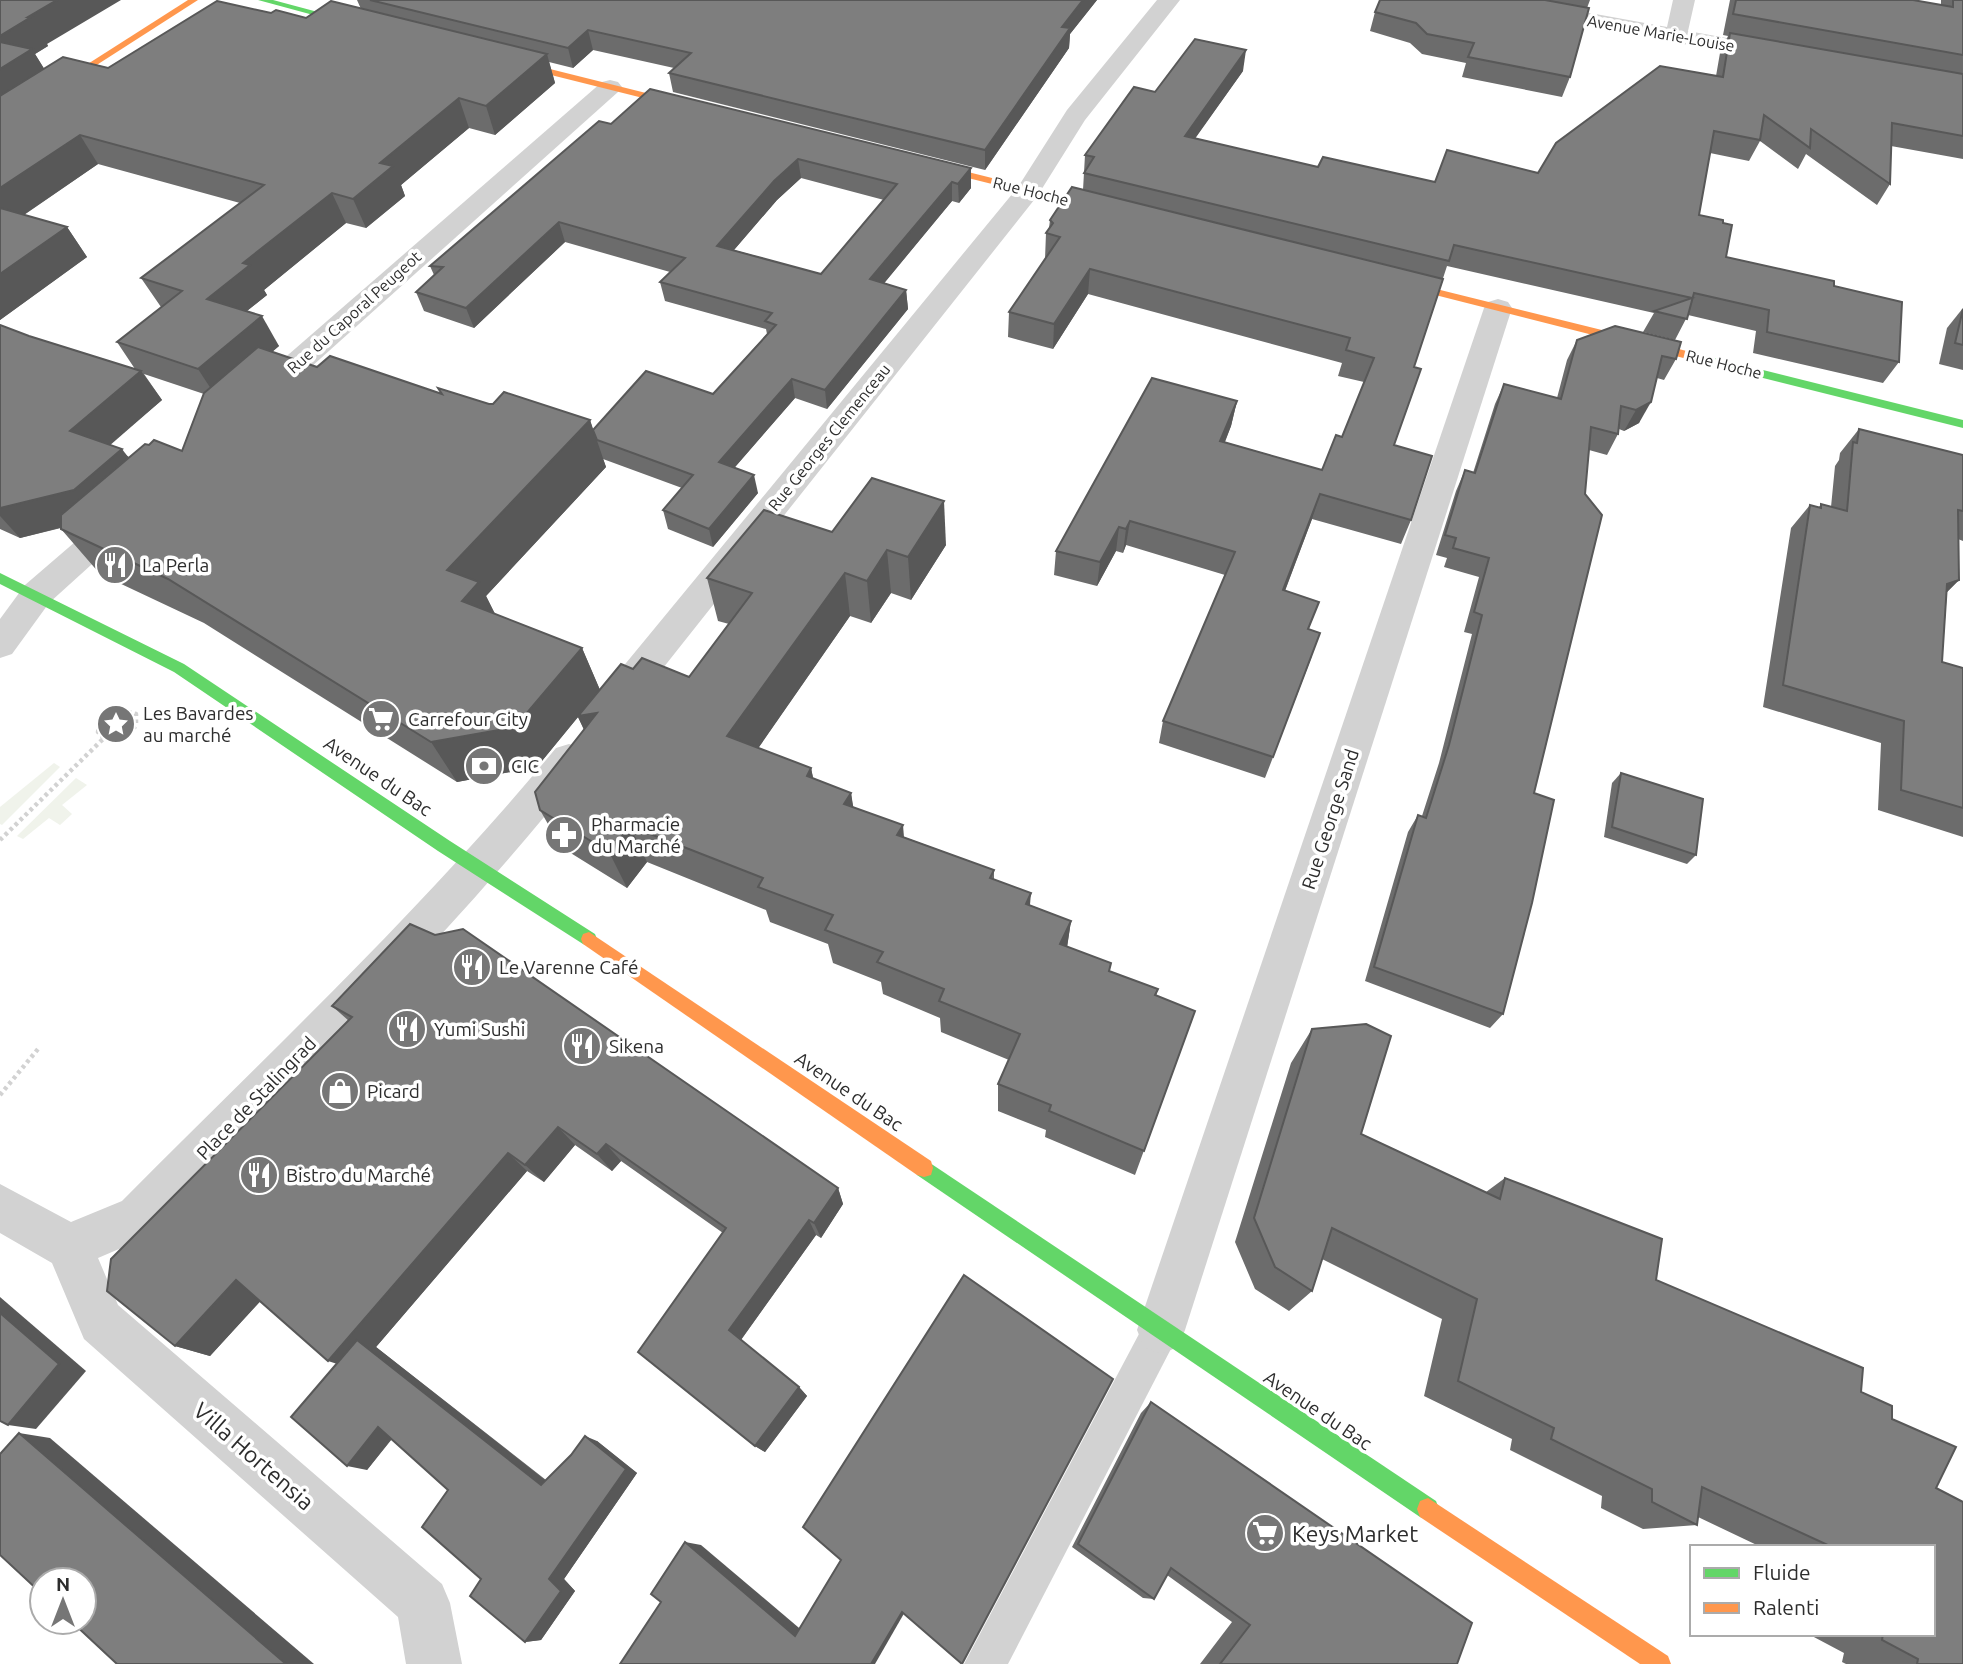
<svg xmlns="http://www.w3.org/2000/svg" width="1963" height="1664" font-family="Ubuntu,sans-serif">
<rect width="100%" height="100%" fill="#fff"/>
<!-- green -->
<g fill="#f0f3eb">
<path d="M54 763 60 767 2 825 0 824V807Z"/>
<path d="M76 778 87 785 62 805 72 814 60 825 49 818 23 839 17 836Z"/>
</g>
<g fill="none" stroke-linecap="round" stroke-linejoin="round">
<!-- path -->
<g stroke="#d2d2d2" stroke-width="4.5" stroke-dasharray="3.5 3.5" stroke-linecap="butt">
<path d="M121 710 136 714V726L122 736 104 738 98 732C100 719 109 714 121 710Z"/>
<path d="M0 840 104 738"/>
<path d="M0 1095 38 1049"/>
</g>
<!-- lane -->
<path fill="#d2d2d2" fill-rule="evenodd" d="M1161 1311 1174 1317 1180 1330 1174 1343 1008 1664H964L1148 1317Z"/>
<!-- street -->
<g fill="#d2d2d2" fill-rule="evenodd">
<path d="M1157 0H1180L1085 120 1038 195 629 711 616 715 603 711 598 701 603 691 1018 187 1067 110Z"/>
<path d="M1471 0H1518L1667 27 1673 0H1695L1688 31 1776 47 1784 49 1787 54 1784 59 1776 61 1482 7 1474 5Z"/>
<path d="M610 80 618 82 622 87 618 92 272 402 261 405 250 402 246 395 250 388 602 82Z"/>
<path d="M1498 299 1508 302 1512 308 1185 1330 1178 1347 1161 1354 1144 1347 1137 1330 1484 308 1488 302Z"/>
<path d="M122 508 133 511 138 519 133 527 49 603 12 654 0 658V619L25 585 111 511Z"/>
<path d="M569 744 582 748 588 759 582 770C452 935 299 1082 154 1234L98 1258 118 1305 442 1584 450 1603 462 1664H406L398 1617 84 1339 52 1263 0 1233V1184L71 1222 122 1201C269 1053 423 909 556 748Z"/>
</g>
<!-- fast -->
<g fill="#63d668" fill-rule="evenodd">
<path d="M258 0H273L370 26 365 29Z"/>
<path d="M1711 357 1963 420V428L1707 364V358Z"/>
<path d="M0 573 184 664 450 841 595 934 597 939 595 944 589 946 583 944 438 851 174 672 0 584Z"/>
<path d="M924 1159 1436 1501 1439 1509 1436 1517 1428 1520 1420 1517 917 1175 915 1168 917 1161Z"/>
</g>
<!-- slow -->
<g fill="#ff974d" fill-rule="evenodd">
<path d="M188 0H198L0 127V120Z"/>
<path d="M502 57 698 106 700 108 695 111 499 62V58Z"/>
<path d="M920 160 1120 210 1121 212 1116 215 916 165V161Z"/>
<path d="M1388 277 1711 357 1717 361 1711 365 1384 282V278Z"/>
<path d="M589 932 931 1161 933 1168 931 1175 924 1177 917 1175 583 944 581 939 583 934Z"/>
<path d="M1428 1498 1668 1656 1671 1664H1640L1420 1517 1417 1509 1420 1501Z"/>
</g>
</g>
<!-- wall -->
<g fill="#6c6c6c" fill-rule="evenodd">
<path d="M0 0 47 44 48 46 35 54 44 69 108 68 271 13 306 18 361 9 357 0H1097L1070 34 1069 48 985 170 673 92 669 73 674 68 593 50 573 68 549 62 555 83 495 135 469 128 401 185 405 196 366 228 346 223 264 290 267 295 247 311 279 346 272 352 317 367 441 393 438 388 489 404 590 420 593 430 713 394 767 334 766 329 665 301 660 282 670 272 565 242 474 328 424 311 416 292 434 275 430 266 611 124 971 168V188L959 203 952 201 884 283 906 290 908 309 827 409 795 398 734 468 758 493 713 547 668 529 663 510 682 488 603 459 606 467 486 596 495 614 582 648 600 690 633 669 689 677 729 624 718 621 707 578 832 532 946 545 911 600 891 593 871 623 850 616 758 748 811 768 813 778 851 793 853 808 904 837 994 870V880L1030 905 1071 921 1067 947 1109 971 1158 989 1156 996 1195 1011 1135 1175 1045 1137 1046 1130 998 1111V1084L1009 1060 941 1032 940 1018 883 994 881 982 833 963 828 944 770 922 766 910 647 862 627 888 561 847 540 810 584 729 578 717 537 767 457 782 204 623 100 574 61 529V528L20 538 0 529V325L29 336 135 369 117 342 161 307 141 278 240 203 98 164 24 215 67 227 87 257 0 320ZM801 178 884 200 821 274 734 250 777 200ZM144 374 204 394 182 451 129 457 110 444 162 400Z"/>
<path d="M1380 0H1590L1587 8 1570 77 1562 97 1462 77 1466 63 1422 54 1410 43 1370 31 1375 12Z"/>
<path d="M1730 0H1913L1941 5V0H1963V159L1891 146 1890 184 1877 205 1806 154 1798 169 1760 141 1749 161 1710 153 1699 215 1726 257 1834 286 1899 362 1883 383 1753 353 1756 331 1688 315 1675 340 1643 332 1654 313 1447 266 1414 367 1394 445 1411 520 1401 544 1312 519 1285 591 1309 629 1312 656 1265 778 1159 743 1163 721 1225 575 1126 545 1123 553 1116 551 1097 586 1054 575 1056 551 1237 401 1231 426 1225 442 1322 470 1342 437 1364 382 1338 376 1342 363 1088 294 1053 349 1008 337 1009 312 1045 259 1046 233 1049 228 1050 220 1083 190 1085 155 1155 92 1243 71 1195 138 1318 167 1435 182 1538 173 1716 76 1720 53 1728 36 1723 35Z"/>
<path d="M1963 308V370L1939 364 1947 328Z"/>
<path d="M1577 340 1676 359 1664 380 1657 378 1639 423 1624 431 1619 429 1618 434 1607 455 1589 450 1534 793 1503 1014 1490 1028 1365 981 1408 832 1418 815 1422 816 1439 763 1472 634 1464 632 1479 577 1444 567 1447 558 1436 555 1456 491 1465 470 1473 473 1495 404 1504 384 1557 398 1567 360Z"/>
<path d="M1859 429 1963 455V541L1958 539 1959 580 1947 592 1942 662 1963 668V837L1878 810 1881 743 1763 707 1791 528 1810 505 1819 507 1821 504 1831 507 1835 466 1839 460 1840 453Z"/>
<path d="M1621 773 1696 855 1687 864 1604 837 1612 783Z"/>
<path d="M332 1006 838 1188 843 1204 821 1238 816 1235 741 1340 799 1387 807 1396 765 1452 755 1446 723 1233 621 1161 612 1171 575 1145 544 1182 527 1171 376 1347 546 1480 597 1441 637 1473 564 1579 575 1591 541 1640 525 1642 481 1579 448 1490 392 1439 367 1470 337 1364 260 1301 210 1356 175 1346 349 1021Z"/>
<path d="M1312 1029 1361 1134 1486 1192 1505 1178 1656 1280 1861 1392 1892 1419 1936 1488 1963 1664H1846L1842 1662 1844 1653 1812 1636V1634H1933V1547H1761L1698 1517 1697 1525 1643 1529 1601 1508 1602 1496 1510 1450 1512 1439 1424 1396 1442 1319 1322 1259 1312 1291 1289 1311 1255 1289 1235 1242 1291 1063Z"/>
<path d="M1151 1402 1457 1664H1200L1232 1622 1167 1575 1154 1599 1143 1598 1072 1547 1141 1413Z"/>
</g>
<!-- shaded-wall -->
<g fill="#585858">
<path d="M57 0H121L47 44 48 46 35 54 50 78 0 110V36L28 17Z"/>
<path d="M1083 0H1097L1070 34 1069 48 985 170V150L1062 27Z"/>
<path d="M588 30 593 50 573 68 568 48Z"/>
<path d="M1246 50 1243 71 1182 157 1185 136Z"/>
<path d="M547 54 555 83 495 135 486 106Z"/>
<path d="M459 98 469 128 401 185 405 196 366 228 353 199 380 163Z"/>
<path d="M80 135 98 164 0 231V188Z"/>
<path d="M798 159 801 178 777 200 721 265 717 246 774 181Z"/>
<path d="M971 168V188L959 203 958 184Z"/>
<path d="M952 182V201L872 298 870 279Z"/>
<path d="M332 193 346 223 264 290 267 295 225 328 207 299 243 263Z"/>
<path d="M559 222 565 242 474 328 466 308Z"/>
<path d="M67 227 87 257 0 320V274Z"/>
<path d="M1090 269 1088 294 1053 349 1054 324Z"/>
<path d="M906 290 908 309 827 409 825 390Z"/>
<path d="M262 316 279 346 217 398 198 369Z"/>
<path d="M141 371 162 400 93 460 70 431Z"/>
<path d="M792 379 795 398 723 481 719 462Z"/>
<path d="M1237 401 1231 426 1215 466 1220 441Z"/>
<path d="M1651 402 1639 423 1624 431 1636 410Z"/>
<path d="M590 420 606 467 486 596 501 626 462 601 447 570Z"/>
<path d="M122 449 144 478 98 518 20 538 0 516V508Z"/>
<path d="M754 475 758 493 713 547 709 529Z"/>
<path d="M1320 494 1312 519 1276 614 1283 590Z"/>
<path d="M944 501 946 545 911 600 908 557Z"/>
<path d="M1130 521 1126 545 1123 553 1126 529Z"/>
<path d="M1119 527 1116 551 1097 586 1100 562Z"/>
<path d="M887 550 891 593 871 623 867 581Z"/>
<path d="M845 573 850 616 739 776 727 736Z"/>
<path d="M1959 580 1936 603 1947 584Z"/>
<path d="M582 648 600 690 597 713 596 756 578 717 537 767 457 782 431 742Z"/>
<path d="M811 768 819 806 807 776Z"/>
<path d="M851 793 857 830 844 804Z"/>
<path d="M903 825 906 862 897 835Z"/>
<path d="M630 826 647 862 627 888 609 852Z"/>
<path d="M1031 893 1028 928 1026 904Z"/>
<path d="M1071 921 1066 954 1060 944Z"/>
<path d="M558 1127 575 1145 544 1182 525 1165Z"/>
<path d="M606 1144 621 1161 612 1171 597 1154Z"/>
<path d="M508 1153 527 1171 376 1347 555 1488 541 1485 356 1370 328 1361Z"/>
<path d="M838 1188 843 1204 821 1238 814 1223Z"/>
<path d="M809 1220 816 1235 740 1341 729 1330Z"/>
<path d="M236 1280 268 1293 210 1356 175 1346Z"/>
<path d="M0 1297 86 1371 36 1429 8 1425 0 1313Z"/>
<path d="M799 1387 807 1396 765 1452 755 1446Z"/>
<path d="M378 1427 397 1432 367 1470 347 1466Z"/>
<path d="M19 1433 50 1438 314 1664H286Z"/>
<path d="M585 1436 597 1441 637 1473 564 1579 575 1591 541 1640 525 1642 549 1579Z"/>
<path d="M685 1542 701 1545 805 1633 795 1636Z"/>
<path d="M906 1610 875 1664H871L902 1612Z"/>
</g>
<!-- building -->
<g fill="#7e7e7e" stroke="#585858" stroke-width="2" fill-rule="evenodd">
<path d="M0 0H57L28 17H31L0 36Z"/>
<path d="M370 0H1083L1062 27 1070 28 985 150 669 73 691 53 588 30 568 48Z"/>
<path d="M1380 0H1545L1589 8 1570 77 1468 57 1474 43 1427 34 1416 23 1375 12Z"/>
<path d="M1736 0H1913L1953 7V0H1963V55L1733 14Z"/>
<path d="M217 1 271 13 276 10 306 18 331 1 547 54 486 106 459 98 380 163 393 166 353 199 332 193 243 263 250 265 207 299 262 316 198 369 117 342 182 291 141 278 264 185 80 135 0 188V96L63 57 108 68Z"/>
<path d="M1730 33 1963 74V136L1892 123 1890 184 1811 129 1810 148 1764 115 1760 140 1714 131 1699 215 1723 220V223L1732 225 1726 257 1834 281V286L1902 302 1899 362 1767 332 1769 310 1694 293 1687 319 1654 311 1692 298 1454 245 1449 261 1084 173 1094 157 1085 155 1134 87 1155 92 1195 39 1246 50 1185 136 1318 167 1323 157 1435 182 1447 150 1538 173 1556 143 1660 66 1723 77Z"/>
<path d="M0 42 32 49 0 69Z"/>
<path d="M650 89 971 168 958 184 952 182 870 279 906 290 825 390 792 379 719 462 754 475 709 529 663 510 693 475 597 440 593 430 646 371 713 394 776 325 765 321 772 313 660 282 685 258 559 222 466 308 416 292 443 267 430 266 599 121 611 124ZM798 159 897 184 821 274 717 246 774 181Z"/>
<path d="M1072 187 1443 279 1414 367 1421 369 1394 445 1432 456 1411 520 1320 494 1283 590 1319 602 1308 629 1320 633 1273 757 1163 721 1235 552 1130 521 1126 529 1119 527 1100 562 1056 551 1152 378 1237 401 1220 441 1322 470 1336 435 1342 437 1374 358 1346 350 1350 338 1090 269 1054 324 1009 312 1060 237 1046 233 1053 223 1050 220Z"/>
<path d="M0 208 67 227 0 274Z"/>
<path d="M1963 309V345L1955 343Z"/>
<path d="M0 325 29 336 141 371 70 431 122 449 74 490 0 508Z"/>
<path d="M1615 326 1681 342 1676 359 1662 356 1651 402 1636 410 1621 406 1618 434 1591 427 1585 494 1602 515 1534 793 1554 800 1532 903 1503 1014 1374 967 1418 815 1426 818 1449 745 1482 615 1474 612 1489 558 1453 548 1456 538 1445 535 1465 470 1475 473 1504 384 1561 399 1577 340Z"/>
<path d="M258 347 317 367 330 356 442 394 438 388 489 404H493L504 392 590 420 447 570 479 582 462 601 582 648 515 727 431 742 168 579 61 529V515L145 444 149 445 154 440 182 451 204 393Z"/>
<path d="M1859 429 1963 455V511L1958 510 1959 580 1947 584 1942 662 1963 668V808L1901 790 1904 721 1783 685 1810 505 1821 508V504L1847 511 1853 442 1857 443Z"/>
<path d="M872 478 944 501 908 557 887 550 867 581 845 573 727 736 811 768 807 776 851 793 844 804 903 825 897 835 994 870 990 878 1031 893 1026 904 1071 921 1060 944 1111 963 1109 971 1158 989 1155 995 1195 1011 1144 1151 1049 1111 1051 1105 998 1084 1020 1034 939 1001 944 989 877 962 883 952 825 930 833 915 758 887 763 878 630 826 609 852 540 810 535 792 597 713 578 716 621 664 633 669 642 658 689 677 752 593 707 578 764 510 832 532Z"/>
<path d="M1621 773 1703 799 1696 855 1612 827Z"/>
<path d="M410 924 435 935 463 929 838 1188 814 1223 809 1220 729 1330 799 1387 755 1446 638 1352 726 1228 606 1144 597 1154 558 1127 525 1165 508 1153 328 1361 236 1280 175 1346 107 1291 111 1259 352 1017 332 1006Z"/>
<path d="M1366 1024 1391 1036 1361 1134 1500 1199 1505 1178 1662 1239 1656 1280 1863 1368 1861 1392 1892 1406V1419L1956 1447 1936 1488 1963 1502V1664H1917L1918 1659 1882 1640 1883 1634H1933V1547H1832L1702 1487 1697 1525 1652 1502V1489L1551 1439 1554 1428 1458 1381 1477 1299 1332 1228 1312 1291 1275 1267 1254 1218 1312 1029Z"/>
<path d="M964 1275 1113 1379 962 1664 902 1612 871 1664H620L661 1602 651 1594 685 1542 795 1636 841 1560 803 1527Z"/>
<path d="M0 1313 59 1364 8 1425 0 1421Z"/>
<path d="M357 1340 541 1485 571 1455 585 1436 626 1469 549 1579 561 1591 525 1642 470 1596 481 1579 422 1527 448 1490 378 1427 347 1466 291 1417Z"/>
<path d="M1151 1402 1472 1623 1457 1664H1220L1250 1625 1171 1568 1154 1599 1078 1544Z"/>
<path d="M19 1433 286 1664H117L72 1622H84V1580H42V1594L0 1555V1454Z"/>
</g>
<!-- icons -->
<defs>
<symbol id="restaurant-disc" viewBox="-11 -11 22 22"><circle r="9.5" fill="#767676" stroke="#fff"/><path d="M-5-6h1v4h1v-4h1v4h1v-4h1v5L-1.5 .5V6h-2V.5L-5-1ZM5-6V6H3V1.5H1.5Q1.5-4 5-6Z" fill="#fff"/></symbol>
<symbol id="supermarket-disc" viewBox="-11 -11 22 22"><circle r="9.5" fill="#767676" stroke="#fff"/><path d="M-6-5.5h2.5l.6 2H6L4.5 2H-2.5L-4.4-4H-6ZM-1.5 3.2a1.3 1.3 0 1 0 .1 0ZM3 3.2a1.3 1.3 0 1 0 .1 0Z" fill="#fff"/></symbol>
<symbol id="sight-disc" viewBox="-11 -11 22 22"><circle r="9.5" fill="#767676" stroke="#fff"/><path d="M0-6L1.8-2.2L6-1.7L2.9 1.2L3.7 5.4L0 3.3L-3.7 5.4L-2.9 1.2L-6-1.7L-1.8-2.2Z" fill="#fff"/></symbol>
<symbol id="bank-disc" viewBox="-11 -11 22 22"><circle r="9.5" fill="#767676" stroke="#fff"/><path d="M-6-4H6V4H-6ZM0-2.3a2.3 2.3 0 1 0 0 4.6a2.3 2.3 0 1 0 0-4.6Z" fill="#fff"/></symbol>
<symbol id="pharmacy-disc" viewBox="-11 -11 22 22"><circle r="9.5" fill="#767676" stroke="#fff"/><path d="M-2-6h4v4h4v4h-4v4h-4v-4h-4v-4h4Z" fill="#fff"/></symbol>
<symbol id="shop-disc" viewBox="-11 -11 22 22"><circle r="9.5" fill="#767676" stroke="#fff"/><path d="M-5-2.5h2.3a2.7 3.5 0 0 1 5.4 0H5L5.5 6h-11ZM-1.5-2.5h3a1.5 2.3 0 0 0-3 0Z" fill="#fff"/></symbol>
</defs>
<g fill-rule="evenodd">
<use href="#restaurant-disc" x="93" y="543" width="44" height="44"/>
<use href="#supermarket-disc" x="359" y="697" width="44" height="44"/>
<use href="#sight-disc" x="94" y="702" width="44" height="44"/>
<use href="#bank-disc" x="462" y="744" width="44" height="44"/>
<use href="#pharmacy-disc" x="542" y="813" width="44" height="44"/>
<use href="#restaurant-disc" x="450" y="945" width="44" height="44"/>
<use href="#restaurant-disc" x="385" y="1007" width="44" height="44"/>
<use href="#restaurant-disc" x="560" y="1024" width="44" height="44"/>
<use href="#shop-disc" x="318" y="1069" width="44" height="44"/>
<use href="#restaurant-disc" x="237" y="1153" width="44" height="44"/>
<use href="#supermarket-disc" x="1243" y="1511" width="44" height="44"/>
</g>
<g text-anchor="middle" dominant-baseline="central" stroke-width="7" stroke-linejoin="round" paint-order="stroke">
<!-- far-street labels -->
<g font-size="16" fill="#2d2d2d" stroke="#fff">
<text transform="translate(1661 33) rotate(10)">Avenue Marie-Louise</text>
<text transform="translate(1031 191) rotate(14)">Rue Hoche</text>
<text transform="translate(354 312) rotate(-42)">Rue du Caporal Peugeot</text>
<text transform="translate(1724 364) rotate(14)">Rue Hoche</text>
<text transform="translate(829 437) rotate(-51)">Rue Georges Clemenceau</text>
</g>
<!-- poi labels -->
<g font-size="19" fill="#2d2d2d" stroke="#fff" text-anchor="start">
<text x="142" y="565">La Perla</text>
<text x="143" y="713">Les Bavardes<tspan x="143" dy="22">au marché</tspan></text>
<text x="408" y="719">Carrefour City</text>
<text x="511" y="766">CIC</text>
<text x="591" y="824">Pharmacie<tspan x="591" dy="22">du Marché</tspan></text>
<text x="499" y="967">Le Varenne Café</text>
<text x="434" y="1029">Yumi Sushi</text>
<text x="609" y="1046">Sikena</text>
<text x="367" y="1091">Picard</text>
<text x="286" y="1175">Bistro du Marché</text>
</g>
<!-- street labels -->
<g font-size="19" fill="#2d2d2d" stroke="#fff">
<text transform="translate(378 776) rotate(34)">Avenue du Bac</text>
<text transform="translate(1330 819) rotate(-72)">Rue George Sand</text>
<text transform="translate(849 1091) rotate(34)">Avenue du Bac</text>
<text transform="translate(256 1098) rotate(-46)">Place de Stalingrad</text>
<text transform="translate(1318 1410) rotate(34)">Avenue du Bac</text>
</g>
<!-- near-street labels -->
<g font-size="23" fill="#2d2d2d" stroke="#fff">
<text transform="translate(254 1456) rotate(41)">Villa Hortensia</text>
</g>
<!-- near-poi labels -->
<g font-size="23" fill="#2d2d2d" stroke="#fff" text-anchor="start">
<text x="1292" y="1533">Keys Market</text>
</g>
</g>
<!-- legend -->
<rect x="1690" y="1545" width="245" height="91" fill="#ffffff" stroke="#ababab" stroke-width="2"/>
<rect x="1704" y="1568" width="35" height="10" fill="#63d668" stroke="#ababab" stroke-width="2"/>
<text x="1753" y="1580" font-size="21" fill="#2d2d2d">Fluide</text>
<rect x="1704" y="1603" width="35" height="10" fill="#ff974d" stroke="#ababab" stroke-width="2"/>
<text x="1753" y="1615" font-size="21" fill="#2d2d2d">Ralenti</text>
<!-- north arrow -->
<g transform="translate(63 1601)"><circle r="33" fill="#ffffff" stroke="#ababab" stroke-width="2"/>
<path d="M0-5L12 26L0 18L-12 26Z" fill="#767676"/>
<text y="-10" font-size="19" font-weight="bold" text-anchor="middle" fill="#2d2d2d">N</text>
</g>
</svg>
